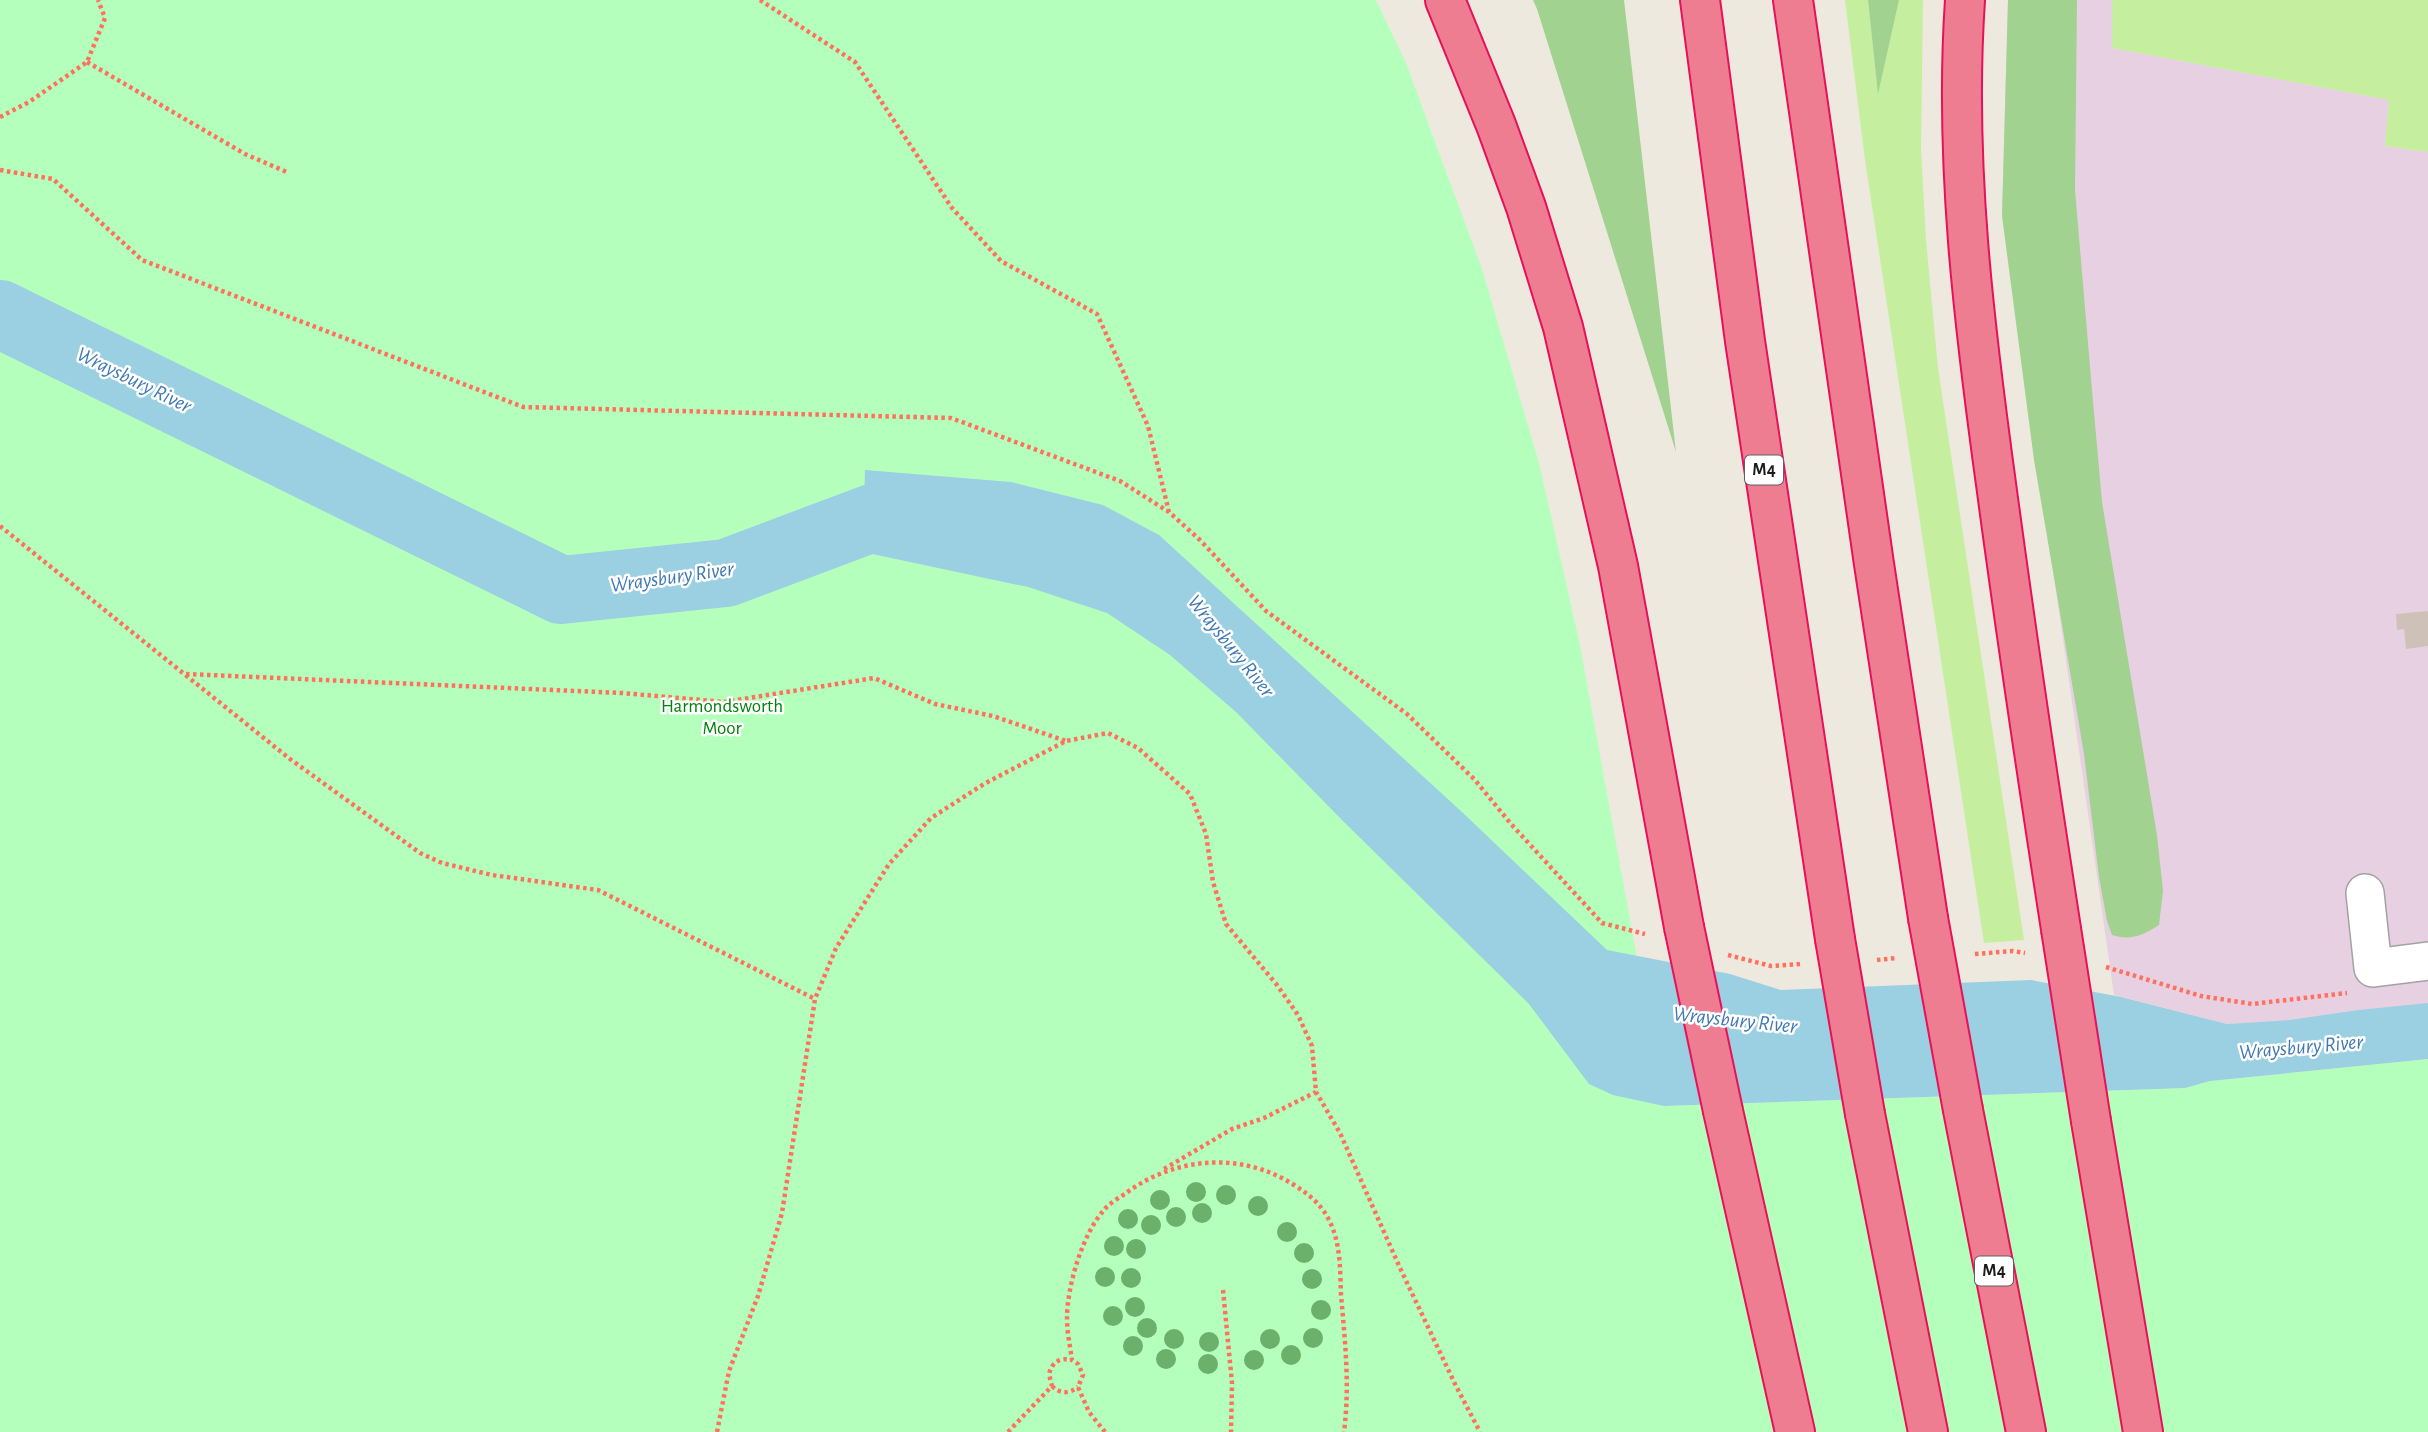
<svg xmlns="http://www.w3.org/2000/svg" width="2428" height="1432" font-family="'Alegreya Sans',sans-serif">
<rect width="100%" height="100%" fill="#eee9df"/>
<!-- industrial -->
<path fill="#e8d0e3" d="M2008 0H2112V48L2389 100 2385 146 2428 152V1004L2358 1010 2290 1021 2227 1024 2114 995 2002 214Z"/>
<!-- grass -->
<g fill="#c5ef9e">
<path d="M1845 0H1868L1878 91 1899 0H1923L1921 150 1926 240 1938 368 2024 940 1984 943 1865 160Z"/>
<path d="M2112 0H2428V152L2385 146 2389 100 2112 48Z"/>
</g>
<!-- forest -->
<g fill="#a2d28f">
<path d="M1533 0H1624L1676 452 1537 9Z"/>
<path d="M1868 0H1899L1878 94Z"/>
<path d="M2008 0H2077L2075 190 2092 390 2102 502 2157 835 2163 891 2159 925C2144 935 2130 941 2112 935L2107 921 2099 877 2084 754 2034 460 2002 216Z"/>
</g>
<!-- park -->
<path fill="#b5ffbc" d="M0 0H1376L1406 63 1482 269 1539 463 1579 640 1664 1106 2185 1088 2210 1081 2428 1059V1432H0Z"/>
<!-- water -->
<path fill="#9ad0e1" d="M865 470 1011 482 1103 505 1159 535 1462 812 1607 950 1730 974 1781 990 2031 980 2121 997 2227 1024 2290 1020 2358 1010 2428 1003V1059L2210 1081 2185 1088 1664 1106 1613 1095 1589 1084 1529 1004 1343 821 1236 712 1170 655 1107 613 1028 587 863 552Z"/>
<g fill="none" stroke-linecap="round" stroke-linejoin="round">
<!-- river -->
<path stroke="#9ad0e1" stroke-width="68" d="M0 314 561 590 726 573 883 514 958 518"/>
</g>
<!-- building -->
<path fill="#cec2b8" d="M2428 611V646L2406 649 2404 629 2397 630 2396 614Z"/>
<g fill="none" stroke-linecap="round" stroke-linejoin="round">
<defs>
<path id="minor" d="M2365 893 2373 968 2428 961"/>
<g id="highway">
<path d="M1445 0 1496 125 1526 207 1563 327 1618 566 1684 927"/>
<path d="M1700 0 1745 341 1835 939"/>
<path d="M1793 0 1874 564 1928 918"/>
<path d="M1965 0C1954 162 1974 324 1996 484 2016 633 2038 781 2061 929"/>
<path d="M1963 1110 2026 1432"/>
<path d="M1723 1111 1795 1432"/>
<path d="M1865 1114 1928 1432"/>
<path d="M2091 1121 2143 1432"/>
</g>
</defs>
<!-- minor casing -->
<use href="#minor" stroke="#a2a2a2" stroke-width="40"/>
<!-- highway casing -->
<use href="#highway" stroke="#e61158" stroke-width="42"/>
<!-- path -->
<g stroke="#ff715f" stroke-width="4.5" stroke-dasharray="3.5 3.5" stroke-linecap="butt">
<path d="M760 0 855 62 952 208 1001 261 1097 314 1148 426 1169 512"/>
<path d="M87 62 245 154 289 173"/>
<path d="M0 117 29 102 87 62 105 18 98 0"/>
<path d="M0 170 53 179 142 260 523 407 951 418 1120 481 1169 512 1200 540 1266 611 1407 714 1475 780 1511 824 1602 923 1645 934"/>
<path d="M0 526 290 759 420 853 442 863 492 875 598 890 815 999"/>
<path d="M186 674 622 693 724 702 874 678 935 704 993 716 1066 741"/>
<path d="M1975 954 2013 951 2025 953"/>
<path d="M1728 955 1771 966 1802 964"/>
<path d="M1877 960 1896 958"/>
<path d="M2106 967 2201 996 2252 1004 2347 993"/>
<path d="M1164 1169 1232 1129 1264 1118 1316 1092"/>
<path d="M1223 1290 1232 1383 1231 1432"/>
<path d="M1052 1386C1060 1394 1069 1394 1078 1387"/>
<path d="M717 1432 729 1371 758 1296 782 1213 815 999 836 948 889 864 931 818 984 784 1066 741 1108 733 1138 748 1190 794 1206 834 1213 882 1226 924 1277 985 1298 1015 1312 1046 1316 1092 1340 1133 1400 1268 1455 1384 1480 1432"/>
<path d="M1008 1432 1052 1386 1049 1374C1052 1362 1060 1357 1072 1360"/>
<path d="M1105 1432 1089 1412 1078 1387 1083 1375 1078 1364 1072 1360C1070 1346 1067 1332 1067 1318 1067 1286 1083 1232 1105 1209 1110 1203 1119 1198 1126 1193 1175 1157 1241 1151 1294 1185 1310 1195 1322 1205 1330 1222 1341 1245 1340 1271 1341 1295 1345 1341 1350 1386 1344 1432"/>
</g>
<!-- minor -->
<use href="#minor" stroke="#fff" stroke-width="37"/>
<!-- highway -->
<use href="#highway" stroke="#ef7d91" stroke-width="38"/>
<defs>
<g id="highway-bridge">
<path d="M1928 918 1963 1110"/>
<path d="M1684 927 1723 1111"/>
<path d="M2061 929 2091 1121"/>
<path d="M1835 939 1865 1114"/>
</g>
</defs>
<!-- highway-bridge casing -->
<use href="#highway-bridge" stroke="#e61158" stroke-width="42" stroke-linecap="butt"/>
<!-- highway-bridge -->
<use href="#highway-bridge" stroke="#ef7d91" stroke-width="38"/>
</g>
<!-- trees -->
<g fill="#6bb06b">
<circle cx="1196" cy="1192" r="10"/>
<circle cx="1226" cy="1195" r="10"/>
<circle cx="1160" cy="1200" r="10"/>
<circle cx="1258" cy="1206" r="10"/>
<circle cx="1202" cy="1213" r="10"/>
<circle cx="1176" cy="1217" r="10"/>
<circle cx="1128" cy="1219" r="10"/>
<circle cx="1151" cy="1225" r="10"/>
<circle cx="1287" cy="1232" r="10"/>
<circle cx="1114" cy="1246" r="10"/>
<circle cx="1136" cy="1249" r="10"/>
<circle cx="1304" cy="1253" r="10"/>
<circle cx="1105" cy="1277" r="10"/>
<circle cx="1131" cy="1278" r="10"/>
<circle cx="1312" cy="1279" r="10"/>
<circle cx="1135" cy="1307" r="10"/>
<circle cx="1321" cy="1310" r="10"/>
<circle cx="1113" cy="1316" r="10"/>
<circle cx="1147" cy="1328" r="10"/>
<circle cx="1313" cy="1338" r="10"/>
<circle cx="1174" cy="1339" r="10"/>
<circle cx="1270" cy="1339" r="10"/>
<circle cx="1209" cy="1342" r="10"/>
<circle cx="1133" cy="1346" r="10"/>
<circle cx="1291" cy="1355" r="10"/>
<circle cx="1166" cy="1359" r="10"/>
<circle cx="1254" cy="1360" r="10"/>
<circle cx="1208" cy="1364" r="10"/>
</g>
<g text-anchor="middle" dominant-baseline="central" stroke-width="5" stroke-linejoin="round" paint-order="stroke">
<!-- shield labels -->
<g fill="#fff" stroke="#5f5f5f" stroke-width="2">
<rect x="1745" y="455.5" width="38" height="29" rx="5"/>
<rect x="1975" y="1256.5" width="38" height="29" rx="5"/>
</g>
<g font-size="18" font-weight="bold" fill="#1b1b1b">
<text x="1764" y="470">M4</text>
<text x="1994" y="1271">M4</text>
</g>
<!-- park labels -->
<g font-size="19" fill="#00820c" stroke="#fff">
<text x="722" y="706">Harmondsworth<tspan x="722" dy="22">Moor</tspan></text>
</g>
<!-- water labels -->
<g font-size="21" font-style="italic" fill="#3f78b3" stroke="#fff">
<text transform="translate(134 380) rotate(26)">Wraysbury River</text>
<text transform="translate(672 577) rotate(-8)">Wraysbury River</text>
<text transform="translate(1231 646) rotate(51)">Wraysbury River</text>
<text transform="translate(1735 1020) rotate(6)">Wraysbury River</text>
<text transform="translate(2301 1047) rotate(-5)">Wraysbury River</text>
</g>
</g>
</svg>
